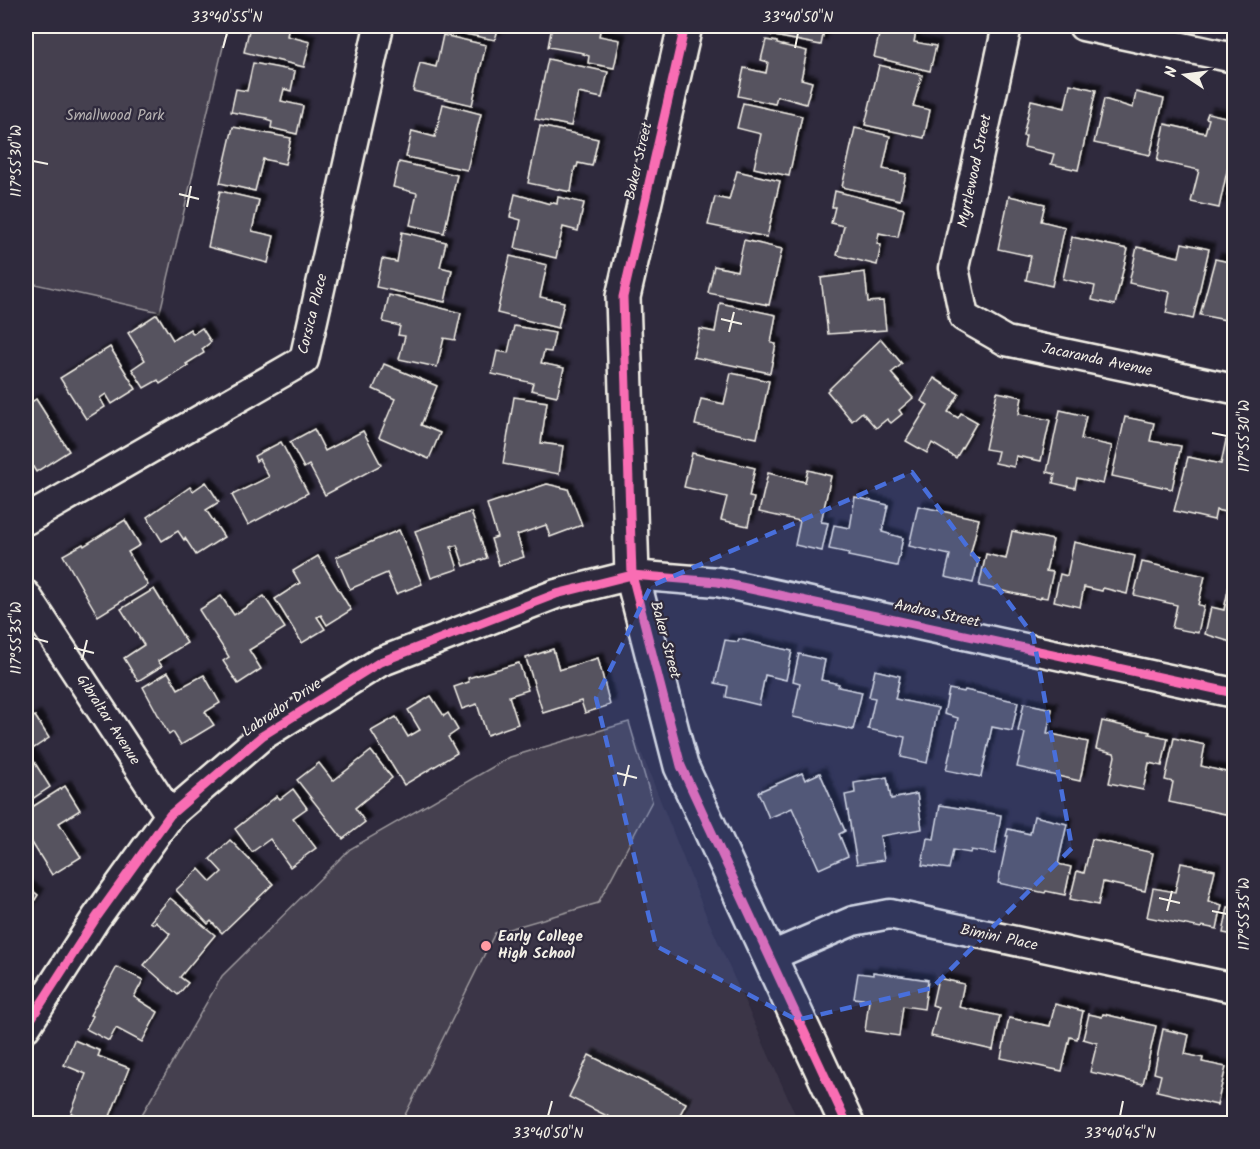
<svg xmlns="http://www.w3.org/2000/svg" width="1260" height="1149" font-family="Kalam,sans-serif">
<defs>
<filter id="shadow"><feDropShadow dx="5.5" dy="-5.5" stdDeviation="1.5" flood-color="#0009"/></filter>
</defs>
<rect width="100%" height="100%" fill="#2f2a3d"/>
<filter id="ink" filterUnits="userSpaceOnUse"><feTurbulence type="fractalNoise" baseFrequency=".0167" numOctaves="2"/><feDisplacementMap in="SourceGraphic" scale="12" xChannelSelector="R" yChannelSelector="G"/><feConvolveMatrix kernelMatrix="1 2 1 2 8 2 1 2 1" color-interpolation-filters="sRGB"/></filter>
<g filter="url(#ink)">
<!-- built -->
<path fill="#3b3647" d="M629 722 706 915 799 1123 137 1124 222 976 350 849 508 758Z"/>
<!-- green -->
<g fill="#454050" stroke="#9c989c" stroke-width="1.5">
<path d="M26 26H228L160 312 26 282Z"/>
<path d="M629 722 652 801 598 903 495 933 401 1123H137L222 976 350 849 510 757Z"/>
</g>
<!-- building -->
<g fill="#56525f" stroke="#f4f1e8" stroke-width="1.5" filter="url(#shadow)">
<path d="M250 26H289L287 36 310 42 304 67 244 52Z"/>
<path d="M434 26H499L495 40 434 28Z"/>
<path d="M552 26H601L599 36 620 40 614 68 588 63 589 56 583 54 584 53 548 47Z"/>
<path d="M761 26H825L821 45 759 33Z"/>
<path d="M881 26H917L914 42 936 46 930 71 874 57Z"/>
<path d="M443 35 486 45 472 105 413 91 420 63 436 67Z"/>
<path d="M766 40 777 42V44L807 51 801 79 812 82 806 104 777 96 775 104 738 96 744 68 766 73 768 62 761 60Z"/>
<path d="M548 59 608 72 602 98 578 93 571 126 535 119Z"/>
<path d="M253 63 295 71 291 91 284 89 281 101 303 106 297 134 271 128 272 122 266 120 267 118 231 112 236 89 247 91Z"/>
<path d="M879 65 922 75 913 106 930 110 924 138 865 125Z"/>
<path d="M1070 84 1096 90 1078 170 1051 164 1054 154 1024 147 1026 136H1023L1031 100 1065 108Z"/>
<path d="M1136 92 1164 99 1150 155 1094 143 1104 99 1133 108Z"/>
<path d="M743 103 802 116 789 176 754 168 761 134 737 128Z"/>
<path d="M443 104 481 114 467 170 406 157 412 131 435 137Z"/>
<path d="M1208 113 1234 119V139L1219 208 1191 202 1199 170 1157 161 1165 124 1205 133 1209 119 1206 118Z"/>
<path d="M540 126 598 139 592 166 578 163 577 167H575L571 192 528 183Z"/>
<path d="M233 127 291 138 285 164 263 159 255 191 220 183Z"/>
<path d="M855 128 890 136 883 169 906 174 900 200 842 187Z"/>
<path d="M1234 161V197L1227 196Z"/>
<path d="M399 162 457 175 444 233 410 225 417 193 393 187Z"/>
<path d="M737 171 780 181 767 237 708 225 715 197 729 200Z"/>
<path d="M220 191 259 200 252 231 274 236 268 263 208 247Z"/>
<path d="M835 191 904 209 898 237 879 233 877 244 881 245 877 265 837 255 844 226 831 223 835 207H832Z"/>
<path d="M515 194 550 204V202L557 204 558 197 584 203 578 231 563 227 556 258 515 248 521 220 510 217Z"/>
<path d="M1009 196 1045 204 1041 221 1065 227 1052 286 1026 280 1031 256 998 249Z"/>
<path d="M402 232 446 242 440 267 452 270 445 302 376 287 382 259 397 262Z"/>
<path d="M1072 237 1128 249 1115 305 1092 300 1095 286 1063 279Z"/>
<path d="M744 240 782 249 769 305 708 293 714 266 737 271Z"/>
<path d="M1182 243 1209 249 1193 319 1166 313 1170 292 1129 283 1137 247 1179 257Z"/>
<path d="M510 256 547 265 540 297 564 302 558 328 497 313Z"/>
<path d="M1215 259 1234 263V302L1230 301 1226 320 1200 315Z"/>
<path d="M865 272 868 302 883 301 886 330 828 334 821 278Z"/>
<path d="M389 295 461 313 455 340 444 338 437 367 399 359 405 336 398 335 400 326 383 322Z"/>
<path d="M720 303 776 315 771 343 776 344 770 373 693 357 700 329 715 332Z"/>
<path d="M157 314 173 340 190 329 193 334 202 328 211 342 202 349 204 353 186 364 188 366 160 384 158 380 144 388 132 369 145 360 128 333Z"/>
<path d="M514 326 555 333 551 352 544 351 541 363 564 368 557 396 531 390 533 383 492 374 497 351 508 353Z"/>
<path d="M881 339 902 364 891 373 913 398 899 410 902 414 891 423 887 419 876 428 862 412 852 421 827 391Z"/>
<path d="M110 347 136 389 112 404 106 394 100 398 105 407 86 419 60 378Z"/>
<path d="M384 364 437 386 421 425 440 433 429 459 379 437 395 399 373 389Z"/>
<path d="M731 373 769 381 757 438 695 425 701 399 724 404Z"/>
<path d="M934 378 959 394 948 412 958 418 961 413 977 422 956 458 932 443 927 453 906 441 928 405 921 401Z"/>
<path d="M997 392 1022 397 1019 414 1050 420 1041 461 1016 456 1014 467 995 463 998 451 985 449Z"/>
<path d="M514 397 547 402 541 443 563 446 559 474 503 464Z"/>
<path d="M36 399 69 451 36 472 26 455V406Z"/>
<path d="M1060 410 1086 416 1081 439 1112 446 1103 484 1077 478 1075 488 1053 483 1055 474 1047 472Z"/>
<path d="M1125 417 1154 423 1150 441 1181 446 1172 489 1112 476Z"/>
<path d="M314 429 325 451 363 431 381 465 325 495 309 465 304 468 290 442Z"/>
<path d="M1226 440 1234 442V514L1216 510 1214 520 1174 511 1188 457 1221 464Z"/>
<path d="M281 442 308 493 248 525 232 495 269 477 259 459 256 461 254 456Z"/>
<path d="M692 453 755 468 749 497 754 498 748 526 721 520 727 497 684 487Z"/>
<path d="M808 470 831 476 821 522 828 523 822 551 795 545 800 521 759 512 768 473 805 482Z"/>
<path d="M206 482 219 502 206 510 224 537 196 555 185 538 184 540 178 531 162 541 147 517 190 487 193 491Z"/>
<path d="M547 484 568 489 582 525 550 537 546 525 517 535 524 557 499 565 491 539 497 537 487 504Z"/>
<path d="M855 497 888 505 882 532 903 538 897 566 848 556 849 553 829 549 834 525 850 528Z"/>
<path d="M918 506 979 519 970 556 979 558 973 583 945 577 950 555 909 546Z"/>
<path d="M471 512 487 558 464 566 457 545 451 547 458 569 431 578 415 531Z"/>
<path d="M125 520 140 545 128 552 148 585 98 616 63 555 83 544 84 546Z"/>
<path d="M399 530 422 584 396 594 387 573 350 589 336 557Z"/>
<path d="M1012 531 1053 540 1046 571 1053 572 1047 598 1041 597 1040 599 979 586 986 554 1006 559Z"/>
<path d="M1074 542 1135 556 1127 594 1103 588 1102 591 1084 587 1080 607 1054 601 1060 574 1067 576Z"/>
<path d="M318 556 351 610 327 625 321 615 317 617 325 629 302 643 275 599 300 583 293 571Z"/>
<path d="M1142 562 1205 576 1198 605 1204 606 1198 633 1172 628 1177 605 1134 595Z"/>
<path d="M1230 580 1234 581V643L1205 634 1211 607 1224 610Z"/>
<path d="M154 589 187 643 158 661 162 666 138 681 124 658 144 645 121 609Z"/>
<path d="M221 596 234 615 264 596 285 628 249 650 261 669 238 684 223 661 229 657 199 610Z"/>
<path d="M739 639 792 651 786 680 765 675 759 705 726 697 728 686 715 683 725 640 738 642Z"/>
<path d="M553 649 559 670 598 658 610 705 585 713 581 701 543 713 526 658Z"/>
<path d="M799 654 825 660 821 680 839 684 838 687 862 692 853 730 793 717 800 683 793 681Z"/>
<path d="M519 663 528 690 509 696 518 724 487 735 477 704 462 709 454 687 469 682 468 678Z"/>
<path d="M875 670 900 676 895 699 938 708 927 763 901 757 905 737 868 729 875 698 869 697Z"/>
<path d="M168 672 178 689 204 675 220 703 205 712 214 725 181 745 173 732 169 735 143 687Z"/>
<path d="M949 689 964 692 965 690 1018 702 1012 731 992 727 981 777 946 770 958 718 944 714Z"/>
<path d="M431 696 444 716 448 713 458 730 448 737 457 753 404 785 371 731 396 717 408 737 420 730 408 710Z"/>
<path d="M1024 703 1052 709 1047 733 1088 742 1080 781 1017 767 1025 733 1018 731Z"/>
<path d="M35 716 49 738 28 752 50 787 26 803V722Z"/>
<path d="M1102 721 1150 732 1149 734 1168 738 1162 766 1149 763 1143 790 1109 783 1115 756 1114 753 1096 749Z"/>
<path d="M1174 738 1205 745 1201 766 1234 774V795L1230 815 1169 802 1173 782 1165 780Z"/>
<path d="M371 751 392 778 355 808 365 822 343 839 297 780 319 763 333 781Z"/>
<path d="M802 773 805 780 820 773 845 831 839 834 848 856 819 869 792 808 769 818 758 792Z"/>
<path d="M887 777 891 799 917 794 922 829 880 836 884 860 857 864 845 795 855 793 854 783Z"/>
<path d="M65 786 80 810 59 823 81 857 52 875 26 833V811Z"/>
<path d="M293 789 307 808 293 818 316 848 290 867 270 839 252 852 235 829 277 796 280 799Z"/>
<path d="M940 805 1001 815 995 854 971 850 970 853 953 850 949 869 922 865 927 838 934 839Z"/>
<path d="M1034 816 1067 824 1058 864 1071 867 1065 895 1046 891 1045 893 998 883 1008 836H1006L1008 829 1030 834Z"/>
<path d="M1092 839 1153 853 1145 891 1103 882 1098 905 1070 899 1077 871 1084 873Z"/>
<path d="M230 840 273 884 222 933 211 921 208 924 176 890 199 869 211 882 222 872 210 859Z"/>
<path d="M1181 863 1215 870 1208 901 1222 905 1217 929 1202 926 1201 928 1147 917 1153 888 1175 892Z"/>
<path d="M26 886 38 895 26 914Z"/>
<path d="M170 898 215 935 180 977 188 983 178 995 144 965 170 934 156 922 154 924 150 922Z"/>
<path d="M1228 907H1234V935L1223 933Z"/>
<path d="M117 967 143 980 134 997 158 1012 142 1042 116 1028 109 1041 86 1029 93 1016 90 1015Z"/>
<path d="M873 972 928 980 924 1009 903 1006 899 1036 865 1031 869 1000 854 998 858 973 873 975Z"/>
<path d="M938 978 964 984 959 1007 1000 1016 993 1050 931 1036 938 1007 932 1005Z"/>
<path d="M1055 1004 1083 1011 1077 1039 1070 1037 1062 1071 1001 1058 1009 1018 1050 1026Z"/>
<path d="M1089 1014 1102 1017 1103 1014 1156 1026 1143 1084 1090 1072 1097 1043 1083 1039Z"/>
<path d="M1163 1029 1189 1035 1185 1054 1203 1058 1202 1062 1226 1067 1217 1105 1157 1091 1161 1075 1154 1073Z"/>
<path d="M74 1040 100 1051 98 1056 129 1068 107 1124H97L71 1113 86 1074 64 1065Z"/>
<path d="M589 1055 686 1103 675 1124H623L569 1097Z"/>
</g>
<g fill="none" stroke-linecap="round" stroke-linejoin="round">
<defs>
<g id="street">
<path d="M1007 26 954 268 964 317 1006 341 1234 389"/>
<path d="M1083 26 1234 58"/>
<path d="M26 520 304 360 379 26"/>
<path d="M26 595 170 815"/>
<path d="M769 957 853 921 890 914 1234 988"/>
<path d="M26 1027 96 918 170 815 262 736 380 662 556 594 632 575 718 582 1234 693"/>
</g>
<path id="secondary" d="M685 26 623 297 632 575 681 766 847 1124"/>
</defs>
<!-- street casing -->
<use href="#street" stroke="#f4f1e8" stroke-width="33"/>
<!-- secondary casing -->
<use href="#secondary" stroke="#f4f1e8" stroke-width="38"/>
<!-- street -->
<use href="#street" stroke="#2f2a3d" stroke-width="28"/>
<!-- secondary -->
<use href="#secondary" stroke="#2f2a3d" stroke-width="33"/>
<defs>
<g id="cycleway">
<path d="M685 26 623 297 632 575 681 766 847 1124"/>
<path d="M26 1027 96 918 170 815 262 736 380 662 556 594 632 575 718 582 1234 693"/>
</g>
</defs>
<!-- cycleway casing -->
<use href="#cycleway" stroke="#2f2a3d" stroke-width="13"/>
<!-- cycleway -->
<use href="#cycleway" stroke="#f96db3" stroke-width="9"/>
</g>
</g>
<!-- marked area -->
<path fill="#486fdb" fill-opacity="0.2" stroke="#486fdb" stroke-width="4.5" stroke-dasharray="12 8" stroke-linejoin="round" d="M912 472 1033 635 1072 848 932 988 797 1020 656 946 596 698 651 586Z"/>
<!-- ticks -->
<path fill="none" stroke="#f4f1e8" stroke-width="2" d="M223 48 227 33M795 48 798 33M33 161 48 164M179 194 199 199M187 207 191 186M721 319 742 324M729 332 734 312M1212 433 1227 436M33 638 48 642M74 648 94 653M82 660 87 640M617 773 637 778M624 786 629 765M1159 898 1180 903M1167 911 1172 891M1212 911 1227 914M548 1116 552 1101M1120 1116 1123 1101"/>
<!-- markers -->
<circle fill="#ff9aa2" stroke="#2f2a3d" stroke-width="2" cx="486" cy="946" r="6"/>
<g text-anchor="middle" dominant-baseline="central" stroke-width="4.5" stroke-linejoin="round" paint-order="stroke">
<!-- park labels -->
<g font-size="15" fill="#b7b3b3" stroke="#2f2a3d">
<text x="115" y="116">Smallwood Park</text>
</g>
<!-- street labels -->
<g font-size="15" fill="#f4f1e8" stroke="#2f2a3d">
<text transform="translate(639 161) rotate(-77)">Baker Street</text>
<text transform="translate(975 171) rotate(-78)">Myrtlewood Street</text>
<text transform="translate(313 314) rotate(-76)">Corsica Place</text>
<text transform="translate(1097 360) rotate(12)">Jacaranda Avenue</text>
<text transform="translate(937 614) rotate(12)">Andros Street</text>
<text transform="translate(665 640) rotate(75)">Baker Street</text>
<text transform="translate(282 708) rotate(-34)">Labrador Drive</text>
<text transform="translate(108 720) rotate(57)">Gibraltar Avenue</text>
<text transform="translate(999 938) rotate(12)">Bimini Place</text>
</g>
<!-- poi labels -->
<g font-size="15" font-weight="bold" fill="#f4f1e8" stroke="#2f2a3d" text-anchor="start">
<text x="498" y="937">Early College<tspan x="498" dy="17">High School</tspan></text>
</g>
</g>
<!-- margin -->
<rect width="1260" height="1149" fill="none" stroke="#2f2a3d" stroke-width="66"/>
<!-- north arrow -->
<g transform="translate(1185 75) rotate(283)" stroke="#2f2a3d" stroke-width="4.5" paint-order="stroke">
<path d="M0-4.5L10 22L0 15L-10 22Z" fill="#f4f1e8"/>
<text y="-9" font-size="16" font-weight="bold" text-anchor="middle" fill="#f4f1e8">N</text>
</g>
<rect x="33" y="33" width="1194" height="1083" fill="none" stroke="#f4f1e8" stroke-width="2"/>
<g font-size="15" text-anchor="middle" fill="#f4f1e8">
<text x="227" y="22">33°40'55"N</text>
<text x="798" y="22">33°40'50"N</text>
<text transform="translate(16 161) rotate(-90)" y="5">117°55'30"W</text>
<text transform="translate(1244 436) rotate(-90)" y="5">117°55'30"W</text>
<text transform="translate(16 638) rotate(-90)" y="5">117°55'35"W</text>
<text transform="translate(1244 914) rotate(-90)" y="5">117°55'35"W</text>
<text x="548" y="1138">33°40'50"N</text>
<text x="1120" y="1138">33°40'45"N</text>
</g>
</svg>
